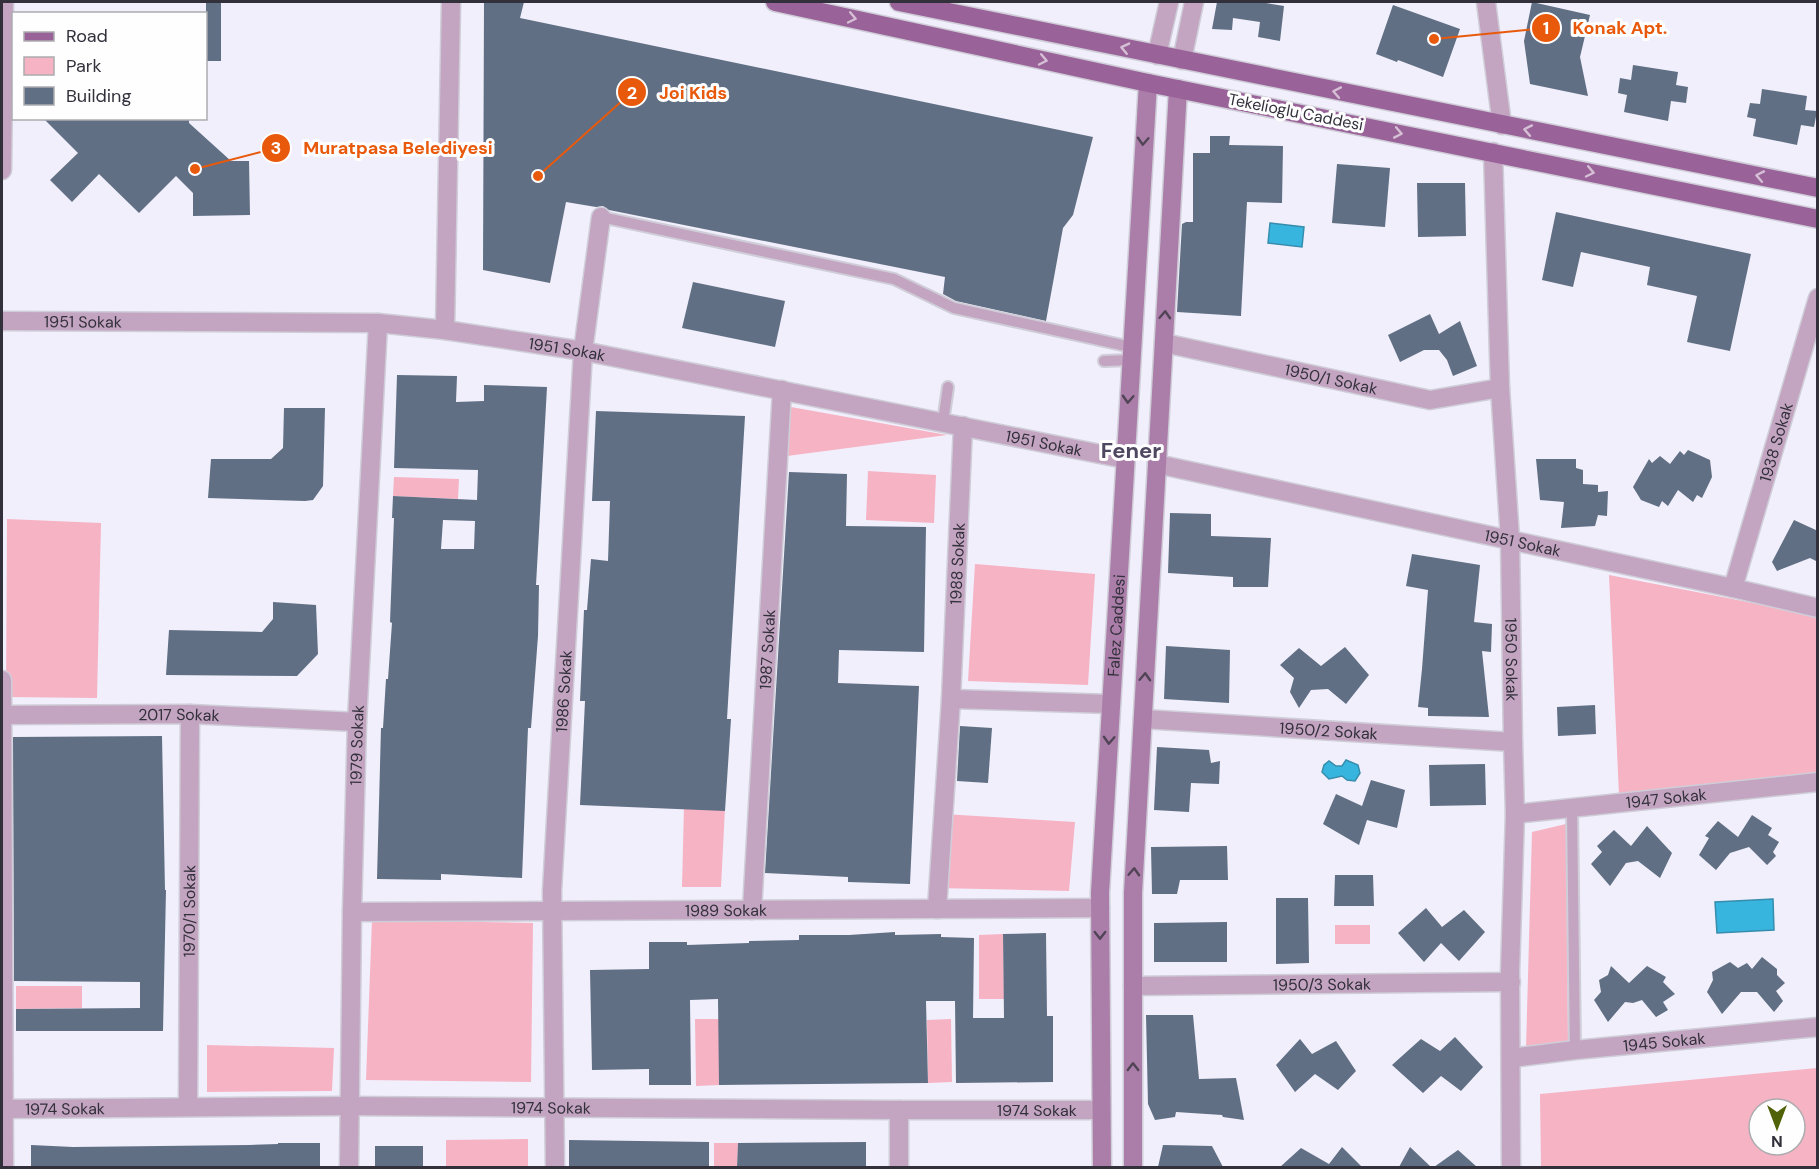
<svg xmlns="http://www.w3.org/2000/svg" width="1819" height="1169" font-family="'DM Sans',sans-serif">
<rect width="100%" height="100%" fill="#f1effb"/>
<!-- green -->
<g fill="#f6b3c4" fill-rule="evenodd">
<path d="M791 407 947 435 787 456Z"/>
<path d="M868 471 936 475 934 523 866 520Z"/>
<path d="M394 477 459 479 458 499 393 496Z"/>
<path d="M7 519 101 523 97 698 6 697Z"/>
<path d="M975 564 1095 574 1088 685 968 681Z"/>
<path d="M1609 575 1758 604 1817 618V774L1619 795Z"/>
<path d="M684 806 725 808 721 887H682Z"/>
<path d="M943 814 1075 822 1069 891 937 888Z"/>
<path d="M1566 824 1568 1042 1526 1048 1532 832Z"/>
<path d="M372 920 533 923 531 1082 366 1080Z"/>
<rect x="1335" y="925" width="35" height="19"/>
<path d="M1003 934 1004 999H979V935Z"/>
<path d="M16 986H82V1008L16 1009Z"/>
<path d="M695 1019H719V1085L696 1086Z"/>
<path d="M951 1019 952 1082 928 1083 927 1020Z"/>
<path d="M207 1045 334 1048 332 1091 207 1092Z"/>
<path d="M1817 1068V1167H1541L1540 1094ZM1759 1109H1795V1145H1759Z"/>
<path d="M528 1139V1167H446V1140Z"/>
<path d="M714 1143H738L737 1167 714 1168Z"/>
</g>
<!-- water -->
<g fill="#38b5de" stroke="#368dad" stroke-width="1.5">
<path d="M1270 223 1304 227 1302 247 1268 243Z"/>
<path d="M1346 760 1358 765 1360 773 1355 781 1347 780 1342 776 1329 779 1322 772 1324 765 1329 761 1336 766H1342Z"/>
<path d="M1773 899 1774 930 1717 933 1715 902Z"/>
</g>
<!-- building -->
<g fill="#606f84" fill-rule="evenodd">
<rect x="206" y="2" width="15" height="59"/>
<path d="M484 2H524L520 18 1093 137 1073 215 1063 228 1046 321 956 301 943 294 945 277 609 210 603 206 596 207 566 202 550 283 483 270Z"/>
<path d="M1217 2H1260L1284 6 1280 41 1258 37 1260 22 1233 18 1232 30 1212 29Z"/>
<path d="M1532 2 1590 15 1580 57 1588 96 1530 84 1524 41Z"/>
<path d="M1393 5 1460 29 1443 77 1398 60 1397 62 1376 54Z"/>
<path d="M1633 65 1678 72 1676 85 1688 87 1686 103 1671 101 1668 121 1624 112 1627 95 1618 93 1620 78 1631 80Z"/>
<path d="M1762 89 1807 96 1805 110 1817 111 1814 127 1801 125 1797 145 1753 136 1756 119 1747 117 1750 103 1760 104Z"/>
<path d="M43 118H189V123L231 161H249L250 215 193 216V193L176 176 139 213 99 174 72 202 50 180 78 153Z"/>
<path d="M1210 136H1230L1229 145 1283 146 1282 203 1247 202 1241 316 1177 312 1182 224 1186 222H1193V153H1210Z"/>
<path d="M1337 164 1390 168 1385 227 1332 223Z"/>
<path d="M1417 183H1465L1466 236 1418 237Z"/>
<path d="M1556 212 1751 254 1730 351 1687 342 1697 296 1647 285 1650 267 1581 252 1573 287 1542 280Z"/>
<path d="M693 282 785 301 775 347 682 328Z"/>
<path d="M1430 314 1439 334 1460 321 1477 366 1453 376 1447 360 1439 350H1424L1400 362 1388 335Z"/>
<path d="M397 375 457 376 456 402 484 401V385L547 387 536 585H539L538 636 531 728H528L522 878 441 874V880L377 879 381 728H383L386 679H388L392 623 390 622 394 518H392L393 496 477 500 478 470 394 468ZM443 520 475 521 474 549H441Z"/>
<path d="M284 408H325L323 486 313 500 305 501 208 498 211 459H271L283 448Z"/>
<path d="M596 411 745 416 727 719H731L725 811 580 805 585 701H580L584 610H587L591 559 608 561 610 501H592Z"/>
<path d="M1688 450 1710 460 1712 477 1702 498 1697 495 1693 502 1678 490 1668 506 1662 501 1659 507 1641 500 1633 487 1649 459 1652 463 1660 456 1670 464 1680 451 1684 455Z"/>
<path d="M1536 459H1576V468L1583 470V484L1598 485V492L1608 491 1607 516 1598 515 1595 526 1561 528 1564 502 1540 500Z"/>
<path d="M789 472 847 474 846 526 926 527 924 652 839 650 838 683 919 686 910 884 848 882V877L765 873Z"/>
<path d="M1170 513 1211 514V536L1271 538 1268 587H1233V577L1168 573Z"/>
<path d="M1794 520 1818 531V562L1810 558 1777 571 1772 562Z"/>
<path d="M1412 554 1480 565 1474 622 1492 624 1491 652 1482 651 1489 717 1428 716V708L1418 707 1422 669 1428 590 1406 586Z"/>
<path d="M273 602 316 605 318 654 297 676 166 675 169 630 262 632 273 619Z"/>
<path d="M1166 646 1230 650 1229 703 1164 699Z"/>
<path d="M1345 647 1369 675 1346 704 1328 689 1311 690 1299 708 1290 692 1294 678 1280 665 1299 648 1321 666Z"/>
<path d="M1595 705 1596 734 1558 736 1557 707Z"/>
<path d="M960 726 992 728 988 783 957 781Z"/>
<path d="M162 736 165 890H166L163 1031H16V1009L140 1008V982L14 981 13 737Z"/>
<path d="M1157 747 1209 750 1211 763 1220 761 1219 784 1191 783 1189 812 1154 810Z"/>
<path d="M1485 764 1486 805 1430 806 1429 765Z"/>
<path d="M1371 780 1405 790 1397 828 1367 820 1359 845 1323 824 1336 794 1362 806Z"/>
<path d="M1752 815 1772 828 1768 835 1779 842 1773 852 1776 856 1767 865 1749 847 1730 853 1716 870 1699 855 1709 838 1705 836 1718 821 1738 837Z"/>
<path d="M1647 826 1672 853 1660 878 1638 861 1626 863 1610 886 1591 864 1602 852 1597 846 1614 830 1631 846Z"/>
<path d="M1227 846 1228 880H1180L1177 894H1152L1151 847Z"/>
<path d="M1335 875H1373L1374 906H1334Z"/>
<path d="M1276 898H1308L1309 963 1276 964Z"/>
<path d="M1426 908 1442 927 1464 910 1485 932 1459 961 1441 943 1424 962 1398 933Z"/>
<path d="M1227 922V962H1154V923Z"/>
<path d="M895 932V935L941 934V937L974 938 973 1018H1004L1003 934 1046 933 1047 1016H1053V1082L956 1083 955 1001H926L928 1083 719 1085 718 999 690 1000 691 1085H649V1069L592 1070 590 970 649 969V942H687V945L749 943V941L799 940V935H849Z"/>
<path d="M1762 957 1777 969V975L1785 983 1776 991 1783 1001 1774 1012 1757 992H1741L1722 1014 1707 992 1713 980 1712 972 1730 962 1738 968 1747 963 1752 969Z"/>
<path d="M1611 966 1629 983 1647 966 1666 977 1663 982 1675 994 1663 1002 1668 1010 1656 1017 1642 1000 1633 1003 1625 1002 1608 1022 1594 1000 1601 992 1599 980 1608 975Z"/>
<path d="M1146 1015H1193L1199 1079 1236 1078 1244 1120 1223 1117 1222 1115 1176 1112 1175 1117 1155 1120 1148 1104Z"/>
<path d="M1455 1037 1483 1067 1461 1091 1441 1076 1423 1093 1392 1065 1421 1039 1440 1051Z"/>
<path d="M1300 1039 1312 1054 1336 1041 1356 1071 1338 1090 1315 1074 1295 1092 1276 1065Z"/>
<path d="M569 1140 709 1142V1167H569Z"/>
<path d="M866 1142V1167H737L738 1143Z"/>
<path d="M278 1143H320V1167H31V1145L73 1147 249 1145 278 1144Z"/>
<path d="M1163 1145 1212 1146 1223 1167H1158Z"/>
<rect x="375" y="1146" width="48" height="21"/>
<path d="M1342 1147 1362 1167H1280L1301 1148 1329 1164Z"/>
<path d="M1410 1147 1431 1167H1399Z"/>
<path d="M1458 1150 1477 1167H1434Z"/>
</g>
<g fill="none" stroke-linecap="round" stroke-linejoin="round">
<defs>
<g id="lane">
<path d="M601 217 894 279 954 308 1131 347"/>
<path d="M1104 361 1131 360"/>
<path d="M943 422 948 387"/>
<path d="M1572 809 1575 1050"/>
</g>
<g id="street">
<path d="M1486 2 1502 125"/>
<path d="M1157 55 1169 2"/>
<path d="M1182 60 1194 2"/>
<path id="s1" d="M1493 152 1500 388 1510 539 1513 742 1515 814 1510 972 1511 1168"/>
<path d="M2 170 4 2"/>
<path id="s2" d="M2 321 378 323 445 330 583 351 1125 459"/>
<path d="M445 330 451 2"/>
<path id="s3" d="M1164 343 1430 400 1500 388"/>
<path id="s4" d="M1157 464 1733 588 1818 608"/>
<path id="s5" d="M1733 588 1818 298"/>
<path d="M2 680 4 1168"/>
<path d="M951 699 1111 704"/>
<path id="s6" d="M2 715 190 714 357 722"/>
<path id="s7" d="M1143 719 1513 742"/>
<path id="s8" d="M1515 814 1818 782"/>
<path id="s9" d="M937 909 951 699 963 426"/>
<path id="s10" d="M752 910 782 390"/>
<path id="s11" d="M352 912 1100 908"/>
<path id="s12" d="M1133 986 1511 982"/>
<path id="s13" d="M1511 1058 1575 1050 1818 1027"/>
<path id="s14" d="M188 1107 190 714"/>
<path id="s15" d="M2 1109 349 1106 899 1110H1101"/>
<path d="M899 1110V1168"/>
<path id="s16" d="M349 1168 352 912 357 722 378 323"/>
<path id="s17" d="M555 1168 552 891 583 351 601 217"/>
</g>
<g id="secondary">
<path id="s18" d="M1102 1168 1100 893 1148 83"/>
<path d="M1133 1168V893L1178 89"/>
</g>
<g id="primary">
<path d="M775 2 1148 83 1818 219"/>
<path d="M899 2 1818 188"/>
</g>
</defs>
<!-- lane casing -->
<use href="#lane" stroke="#cfcdd8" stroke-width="14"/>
<!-- street casing -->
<use href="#street" stroke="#cfcdd8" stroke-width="21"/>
<!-- secondary casing -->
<use href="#secondary" stroke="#cfcdd8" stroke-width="21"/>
<!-- primary casing -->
<use href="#primary" stroke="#cfcdd8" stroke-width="21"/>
<!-- lane -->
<use href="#lane" stroke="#c3a4c1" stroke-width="10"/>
<!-- street -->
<use href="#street" stroke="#c3a4c1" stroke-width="18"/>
<!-- secondary -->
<use href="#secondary" stroke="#ab7ea9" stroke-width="18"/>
<!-- primary -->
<use href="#primary" stroke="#996298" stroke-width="18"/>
</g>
<!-- one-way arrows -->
<defs><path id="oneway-chevron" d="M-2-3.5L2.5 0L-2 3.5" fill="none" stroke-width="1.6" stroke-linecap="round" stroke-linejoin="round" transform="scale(1.5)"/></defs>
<g stroke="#d6c0d5">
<use href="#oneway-chevron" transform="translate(852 18) rotate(12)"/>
<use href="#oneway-chevron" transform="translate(1125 48) rotate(-167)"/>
<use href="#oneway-chevron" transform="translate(1043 60) rotate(12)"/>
<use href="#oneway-chevron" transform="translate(1337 92) rotate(-169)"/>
<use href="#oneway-chevron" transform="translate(1528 130) rotate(-169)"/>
<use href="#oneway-chevron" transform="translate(1398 133) rotate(11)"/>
<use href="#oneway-chevron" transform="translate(1590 172) rotate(12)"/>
<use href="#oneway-chevron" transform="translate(1760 176) rotate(-169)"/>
</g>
<g stroke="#504456">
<use href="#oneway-chevron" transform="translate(1143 141) rotate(93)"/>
<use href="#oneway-chevron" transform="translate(1165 315) rotate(-87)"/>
<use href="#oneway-chevron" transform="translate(1128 399) rotate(93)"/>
<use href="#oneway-chevron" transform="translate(1145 677) rotate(-87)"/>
<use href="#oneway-chevron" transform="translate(1109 740) rotate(93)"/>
<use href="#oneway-chevron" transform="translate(1134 872) rotate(-87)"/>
<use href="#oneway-chevron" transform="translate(1100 935) rotate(90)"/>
<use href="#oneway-chevron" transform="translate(1133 1067) rotate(-90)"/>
</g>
<g text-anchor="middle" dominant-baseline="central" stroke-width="6" stroke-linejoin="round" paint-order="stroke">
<!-- street labels -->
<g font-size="16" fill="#32303b" stroke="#fefefe">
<text transform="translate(1296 112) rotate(11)">Tekelioglu Caddesi</text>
<text stroke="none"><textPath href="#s2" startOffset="81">1951 Sokak</textPath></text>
<text stroke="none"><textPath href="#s2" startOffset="567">1951 Sokak</textPath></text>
<text stroke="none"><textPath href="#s3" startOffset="171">1950/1 Sokak</textPath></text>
<text stroke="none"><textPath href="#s2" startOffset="1053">1951 Sokak</textPath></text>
<text stroke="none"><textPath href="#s5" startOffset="152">1938 Sokak</textPath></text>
<text stroke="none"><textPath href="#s4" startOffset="374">1951 Sokak</textPath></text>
<text stroke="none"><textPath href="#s9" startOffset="346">1988 Sokak</textPath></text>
<text stroke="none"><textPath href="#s18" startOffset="543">Falez Caddesi</textPath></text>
<text stroke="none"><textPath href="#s10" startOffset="261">1987 Sokak</textPath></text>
<text stroke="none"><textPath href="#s1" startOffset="508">1950 Sokak</textPath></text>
<text stroke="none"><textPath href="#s17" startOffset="477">1986 Sokak</textPath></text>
<text stroke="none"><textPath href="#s6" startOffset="177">2017 Sokak</textPath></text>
<text stroke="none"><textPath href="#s7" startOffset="186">1950/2 Sokak</textPath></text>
<text stroke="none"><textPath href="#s16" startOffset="423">1979 Sokak</textPath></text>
<text stroke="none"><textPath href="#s8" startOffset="152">1947 Sokak</textPath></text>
<text stroke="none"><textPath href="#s14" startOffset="196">1970/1 Sokak</textPath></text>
<text stroke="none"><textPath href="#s11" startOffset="374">1989 Sokak</textPath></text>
<text stroke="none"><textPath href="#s12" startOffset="189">1950/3 Sokak</textPath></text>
<text stroke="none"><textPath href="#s13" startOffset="154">1945 Sokak</textPath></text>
<text stroke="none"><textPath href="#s15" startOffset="549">1974 Sokak</textPath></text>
<text stroke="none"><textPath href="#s15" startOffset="63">1974 Sokak</textPath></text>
<text stroke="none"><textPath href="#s15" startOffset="1035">1974 Sokak</textPath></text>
</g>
<!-- district labels -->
<g font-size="22" font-weight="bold" fill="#4d4860" stroke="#fefefe">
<text x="1131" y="450">Fener</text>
</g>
</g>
<!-- callouts -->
<path fill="none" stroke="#e8590c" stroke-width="2" d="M1434 39L1546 28M538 176L632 92M195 169L276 148"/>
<g fill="#e8590c" stroke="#fefefe" stroke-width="2">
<circle cx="1434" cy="39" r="6"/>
<circle cx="538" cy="176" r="6"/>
<circle cx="195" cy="169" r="6"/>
<circle cx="1546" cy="28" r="15"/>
<circle cx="632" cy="92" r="15"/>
<circle cx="276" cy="148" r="15"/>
</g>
<g font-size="18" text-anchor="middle" font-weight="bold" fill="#fff">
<text x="1546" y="34">1</text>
<text x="632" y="99">2</text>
<text x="276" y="154">3</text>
</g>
<g font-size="18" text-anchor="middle" font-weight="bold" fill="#e8590c" stroke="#fefefe" stroke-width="6" stroke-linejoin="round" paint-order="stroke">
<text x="1620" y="34">Konak Apt.</text>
<text x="693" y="99">Joi Kids</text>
<text x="398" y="154">Muratpasa Belediyesi</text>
</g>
<!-- border -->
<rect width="1819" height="1169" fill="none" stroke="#32303b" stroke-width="6"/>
<!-- legend -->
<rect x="12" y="12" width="195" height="108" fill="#fefefe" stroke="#acacb0" stroke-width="1.5"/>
<rect x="24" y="32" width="30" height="9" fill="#996298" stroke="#acacb0" stroke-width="1.5"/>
<text x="66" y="42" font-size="18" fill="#32303b">Road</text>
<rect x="24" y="57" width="30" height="18" fill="#f6b3c4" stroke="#acacb0" stroke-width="1.5"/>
<text x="66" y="72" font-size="18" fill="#32303b">Park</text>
<rect x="24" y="87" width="30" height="18" fill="#606f84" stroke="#acacb0" stroke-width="1.5"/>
<text x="66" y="102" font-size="18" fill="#32303b">Building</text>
<!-- north arrow -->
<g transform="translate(1777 1127) rotate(180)"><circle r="28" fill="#fefefe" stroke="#acacb0" stroke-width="1.5"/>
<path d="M0-4.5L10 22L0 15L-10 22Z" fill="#506208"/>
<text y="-9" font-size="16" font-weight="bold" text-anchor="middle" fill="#32303b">N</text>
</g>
</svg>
